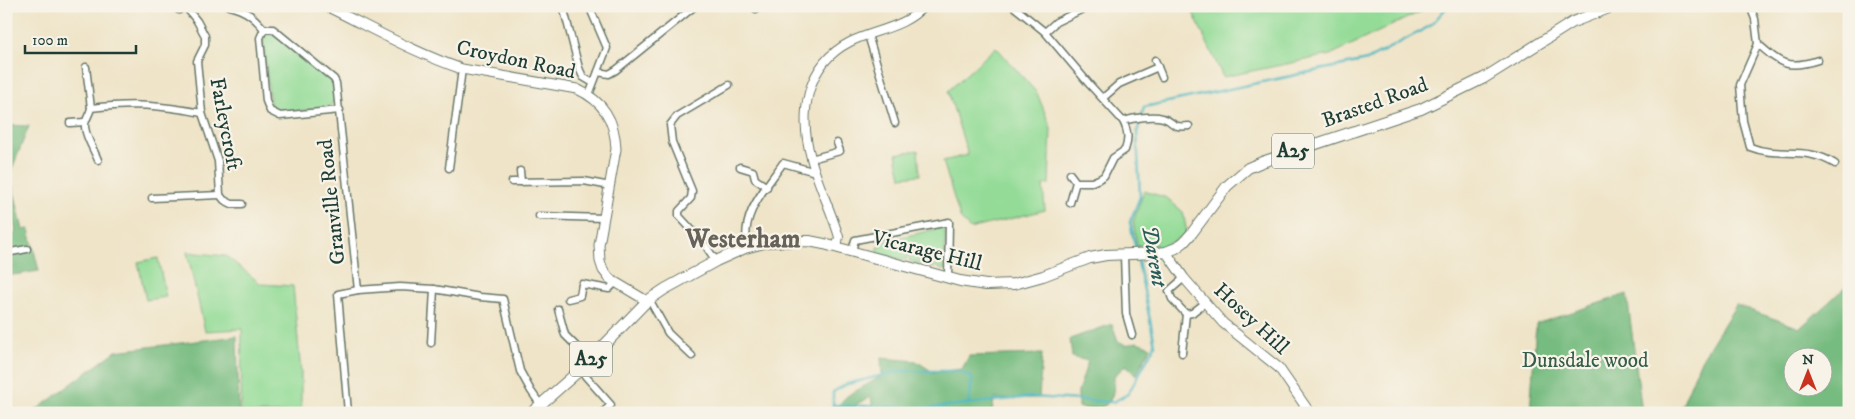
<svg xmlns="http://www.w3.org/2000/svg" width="1855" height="419" font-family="'IM FELL DW Pica',serif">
<rect width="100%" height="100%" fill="#f7f3e8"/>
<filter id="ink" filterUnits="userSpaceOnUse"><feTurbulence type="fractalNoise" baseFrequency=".02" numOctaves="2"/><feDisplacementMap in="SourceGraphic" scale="10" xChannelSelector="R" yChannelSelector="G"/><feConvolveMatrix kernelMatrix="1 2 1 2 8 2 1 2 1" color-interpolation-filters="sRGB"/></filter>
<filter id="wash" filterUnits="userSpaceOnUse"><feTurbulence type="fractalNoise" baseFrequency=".0096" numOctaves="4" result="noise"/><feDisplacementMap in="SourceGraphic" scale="20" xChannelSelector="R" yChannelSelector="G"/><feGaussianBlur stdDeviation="1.12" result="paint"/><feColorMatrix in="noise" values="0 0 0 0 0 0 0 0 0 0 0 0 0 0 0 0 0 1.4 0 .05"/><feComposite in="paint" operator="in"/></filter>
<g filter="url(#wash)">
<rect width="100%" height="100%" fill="#efe4c8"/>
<!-- green -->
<g fill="#93db96" stroke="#598c65">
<path d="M1190 6H1428L1424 10 1330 55 1223 77Z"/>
<path d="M267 33 277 36 330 79 334 88 335 100 331 105 325 109 281 112 270 105 263 38Z"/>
<path d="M996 47 1037 93 1051 128 1049 184 1043 185 1045 210 970 229 960 218 943 161 968 155 948 91Z"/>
<path d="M918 150 920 175 901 177 896 154Z"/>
<path d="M1144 191 1167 198 1183 212 1187 233C1168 246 1161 248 1138 250L1133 222Z"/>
<path d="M940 228 945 229V269L942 270 894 239Z"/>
<path d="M884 241H891L935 268 909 261 910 257 907 256 906 260 878 254V247H882Z"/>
<path d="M187 252 226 256 261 284 293 286 301 373V413H241L242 329 205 331Z"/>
<path d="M158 258 166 297 146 300 138 262Z"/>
</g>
<!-- forest -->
<g fill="#76bb7f" stroke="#4a7c5a" fill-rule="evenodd">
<path d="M6 125 29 126 10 174 23 230 29 229 39 271 6 276V234L16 232 6 186Z"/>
<path d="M1849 284V402L1847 413H1679L1700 362 1736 305 1800 328ZM1822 356V386H1792V356Z"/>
<path d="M1627 294 1642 413H1530L1536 324Z"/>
<path d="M1112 324 1118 341 1126 345 1137 342 1151 347 1136 375 1126 365 1114 376C1114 382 1114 391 1112 396 1107 411 1090 411 1078 407V392L1088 361 1072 357 1070 339Z"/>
<path d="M237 336 239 413H32L116 351Z"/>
<path d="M1042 354 1039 398 994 399 992 413H874L871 397 856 404 854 413H830L847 396 882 376 881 358 916 361 933 372 962 369 969 356Z"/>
</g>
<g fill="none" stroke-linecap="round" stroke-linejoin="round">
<!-- stream -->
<g stroke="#47b6bf" stroke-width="2.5">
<path d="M1136 250 1130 222 1140 197 1137 133 1144 107 1367 60 1430 26 1448 6"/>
<path d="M833 405V392L847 384 900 371H959L972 378 969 404"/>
<path d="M831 413 833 405 930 408 1031 397 1113 402 1128 394 1155 345 1137 256"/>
</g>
</g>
</g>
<g filter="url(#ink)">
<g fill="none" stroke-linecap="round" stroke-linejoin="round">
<defs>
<g id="minor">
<path d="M173 6 179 10"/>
<path d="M185 6 197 21 205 36V45L197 61 202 113 218 161 220 195 224 200 232 204H242"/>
<path d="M229 6C246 10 254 17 264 29"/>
<path d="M563 6 579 68 583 77 593 83"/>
<path d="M589 6 607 48 589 95"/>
<path d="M755 6 756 9 764 6"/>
<path d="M1013 6 1045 32 1090 85 1123 121C1128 131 1129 139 1125 150L1113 158 1104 176 1099 179 1092 182H1076"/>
<path d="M1750 6 1755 19 1758 44 1740 85 1743 121 1750 147C1780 159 1805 145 1835 164"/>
<path d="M264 29H273L334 79 336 83 358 290"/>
<path d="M264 29 260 38 266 101 270 111 280 116 340 110"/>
<path d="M1045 32 1056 22 1089 6"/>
<path d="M868 35 895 123"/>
<path d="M1758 44C1781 64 1787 70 1818 60"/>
<path d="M1155 60 1162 77"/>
<path d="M86 67 91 108"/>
<path d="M598 72 609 74 616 70 695 6"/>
<path d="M1103 98 1119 84 1158 67"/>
<path d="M1123 121C1133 118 1153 115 1163 118 1176 122 1169 128 1189 126"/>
<path d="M70 123 85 122"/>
<path d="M811 159 840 151 837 143"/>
<path d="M98 160C94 150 84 134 85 124 86 118 90 114 91 108 133 103 160 105 202 113"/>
<path d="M740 167 753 171 755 179 767 187"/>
<path d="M449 168 462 69"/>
<path d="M520 171 521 182"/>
<path d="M512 182 584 181 610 186"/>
<path d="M152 198 220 195"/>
<path d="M1070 203 1076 182 1070 174"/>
<path d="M539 216 604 218"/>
<path d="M748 248C739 215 766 188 783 163L812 171 815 170"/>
<path d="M852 251 855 240 949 222 948 278"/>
<path d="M6 253 27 249"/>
<path d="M1124 255 1126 314 1132 335"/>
<path d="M716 261 703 242 679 216V211L691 198 692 191 672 142 670 125 677 116 729 85"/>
<path d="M1184 278 1169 291 1172 299 1186 314 1192 313 1206 302"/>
<path d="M568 299 580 296 582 284 609 289 615 283"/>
<path d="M649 299 668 333 692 356"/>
<path d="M558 309 565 335 590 360"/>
<path d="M431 343 434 289"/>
<path d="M1182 353 1186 314"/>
<path d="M580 370 611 405 602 413"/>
<path d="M348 413 338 294 358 290 400 287 434 289 480 297 503 299 520 371 531 391 540 404"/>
</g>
<path id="tertiary" d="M837 246 839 237C831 210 818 185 811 158 799 114 805 65 850 42 874 30 905 28 924 6"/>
<g id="secondary">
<path d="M326 6C371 28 415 53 462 69L577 89C603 101 615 120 616 149L599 245 600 261 603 270 610 279 647 301"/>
<path d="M1166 252 1184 278 1223 323 1279 368 1310 413"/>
</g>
<path id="primary" d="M531 413 580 370 647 301 665 289 716 261 745 248 768 242 809 241 824 244 960 281 986 285 1014 284 1043 276 1090 258 1106 255 1157 253 1166 252 1176 248 1184 242 1192 233 1227 186 1248 168 1262 162 1421 109 1484 78 1573 22 1614 6"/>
</defs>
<!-- minor casing -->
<use href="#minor" stroke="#687768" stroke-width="9"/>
<!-- tertiary casing -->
<use href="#tertiary" stroke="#687768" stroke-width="10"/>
<!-- secondary casing -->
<use href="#secondary" stroke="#687768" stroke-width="11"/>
<!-- primary casing -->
<use href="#primary" stroke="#687768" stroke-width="12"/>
<!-- minor -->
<use href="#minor" stroke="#fff" stroke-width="6"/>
<!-- tertiary -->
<use href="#tertiary" stroke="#fff" stroke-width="8"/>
<!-- secondary -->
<use href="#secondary" stroke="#fff" stroke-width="9"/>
<!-- primary -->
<use href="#primary" stroke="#fff" stroke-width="10"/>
</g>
</g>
<g text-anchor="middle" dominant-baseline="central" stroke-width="4.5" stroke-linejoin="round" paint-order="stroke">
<!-- shield labels -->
<g fill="#f7f3e8" stroke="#60746a" stroke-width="1">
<rect x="1272" y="133.5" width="42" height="35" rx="4"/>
<rect x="570" y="341.5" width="42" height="35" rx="4"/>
</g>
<g font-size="20" font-weight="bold" fill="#1f3d34">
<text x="1293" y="151">A25</text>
<text x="591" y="359">A25</text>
</g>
<!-- street labels -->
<g font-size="21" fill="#1f3d34" stroke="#f7f3e8">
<text transform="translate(516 60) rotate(12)">Croydon Road</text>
<text transform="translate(1375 103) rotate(-20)">Brasted Road</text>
<text transform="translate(225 124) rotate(79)">Farleycroft</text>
<text transform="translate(332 202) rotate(-96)">Granville Road</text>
<text transform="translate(927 251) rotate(14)">Vicarage Hill</text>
<text transform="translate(1251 319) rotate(43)">Hosey Hill</text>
</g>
<!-- park labels -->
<g font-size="21" fill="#365d48" stroke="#f7f3e8">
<text x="1585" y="361">Dunsdale wood</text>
</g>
<!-- water labels -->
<g font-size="22" font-style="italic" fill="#295b57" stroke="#f7f3e8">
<text transform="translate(1154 256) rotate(80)">Darent</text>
</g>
<!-- district labels -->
<g font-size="26" font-weight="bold" fill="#666159" stroke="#f7f3e8">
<text x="743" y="239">Westerham</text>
</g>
</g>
<!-- margin -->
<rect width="1855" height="419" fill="none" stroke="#f7f3e8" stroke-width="25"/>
<!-- north arrow -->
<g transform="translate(1808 372)"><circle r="24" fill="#f7f3e8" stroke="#a1aaa0"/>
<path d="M0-4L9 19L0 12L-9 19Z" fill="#c8321e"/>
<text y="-8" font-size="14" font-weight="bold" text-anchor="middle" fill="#1f3d34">N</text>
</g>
<!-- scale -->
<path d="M25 45v8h111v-8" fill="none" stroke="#1f3d34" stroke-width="2.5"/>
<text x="32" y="45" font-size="15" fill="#1f3d34" stroke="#f7f3e8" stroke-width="4" paint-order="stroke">100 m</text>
</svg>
